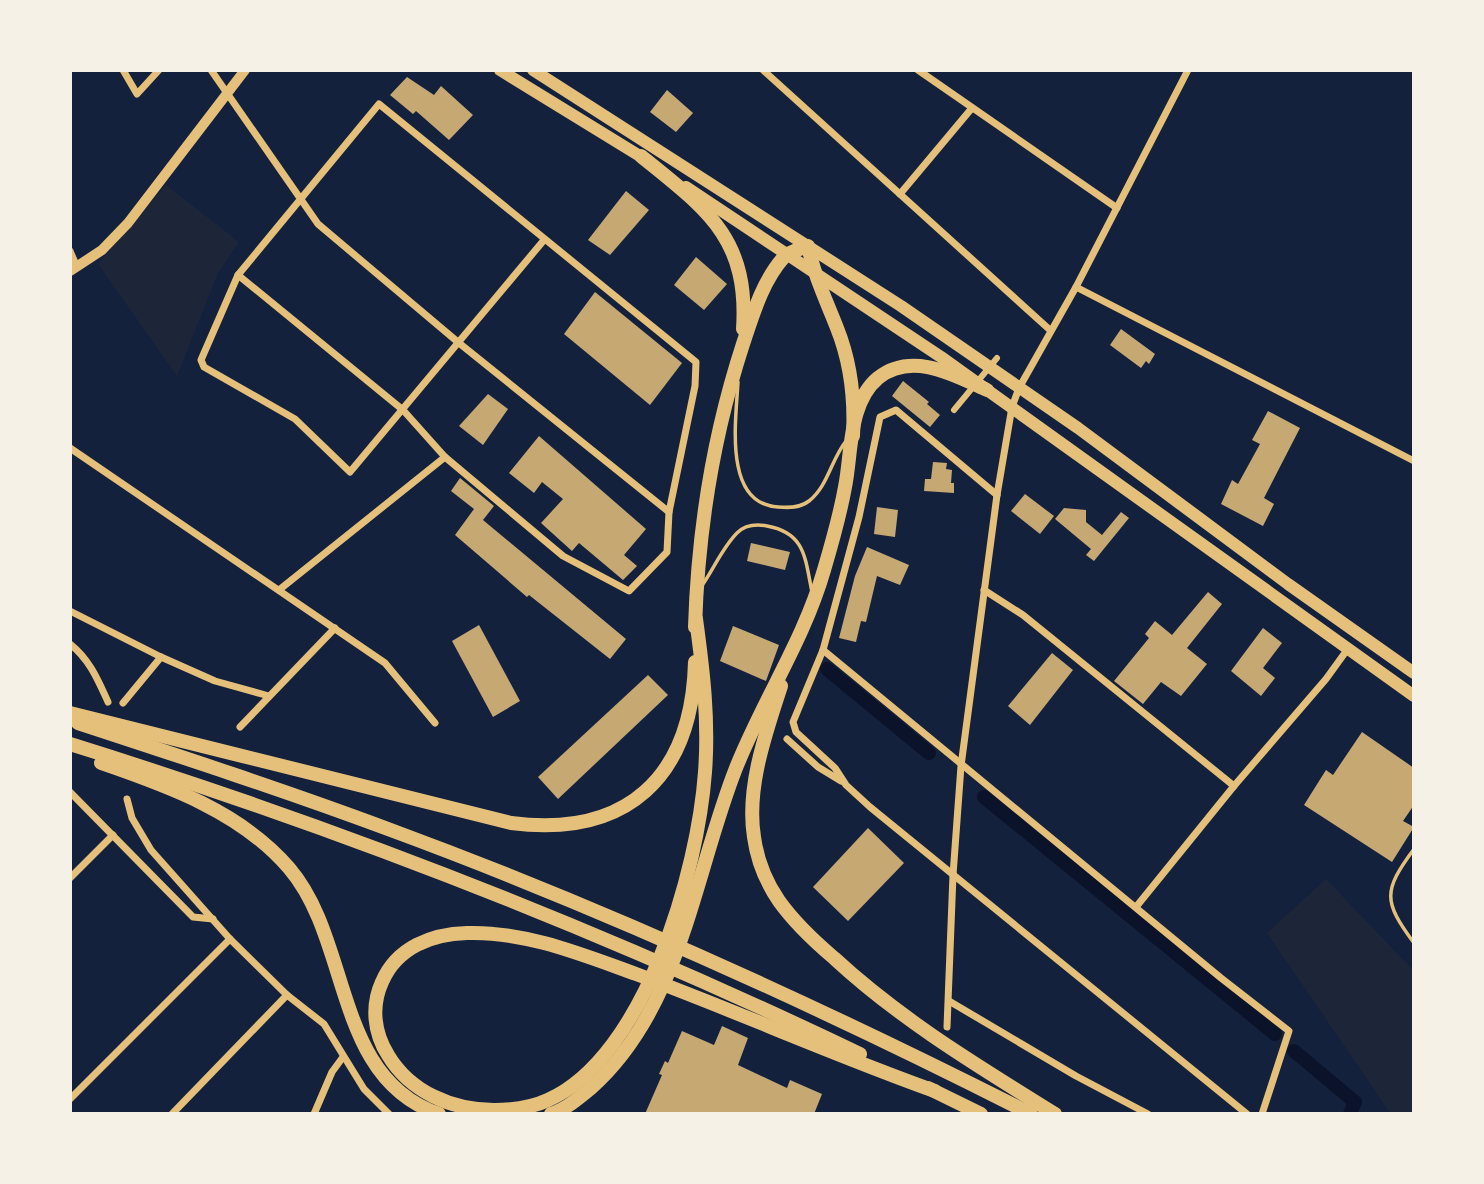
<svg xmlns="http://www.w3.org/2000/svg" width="1484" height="1184" font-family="Lato,sans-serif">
<rect width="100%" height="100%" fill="#14213d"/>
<!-- green -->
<g fill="#1d2539">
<path d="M166 185 239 242 218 273 177 376 98 264Z"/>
<path d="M1326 879 1414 971V1114H1391L1267 933Z"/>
</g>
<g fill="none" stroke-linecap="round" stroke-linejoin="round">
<!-- canal -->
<g stroke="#0b132b" stroke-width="14">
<path d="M827 669 929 753"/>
<path d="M984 797 1275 1034"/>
<path d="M1294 1051 1355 1102 1350 1114"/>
</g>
</g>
<!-- building -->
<g fill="#c6a872">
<path d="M407 77 434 95 441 86 473 115 449 140 416 111 413 114 390 95Z"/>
<path d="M667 90 693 113 676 132 650 112Z"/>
<path d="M626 191 649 210 610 255 588 240Z"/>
<path d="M696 257 727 284 704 310 674 285Z"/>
<path d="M595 292 682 363 650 405 564 334Z"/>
<path d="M1121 329 1155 354 1149 364 1146 361 1141 368 1110 345Z"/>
<path d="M903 381 929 402 927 404 940 415 930 427 892 396Z"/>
<path d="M488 394 508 409 483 445 459 426Z"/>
<path d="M1268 411 1300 428 1264 498 1274 504 1263 526 1221 504 1232 480 1238 484 1260 444 1252 440Z"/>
<path d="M539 436 646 529 624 555 637 566 623 580 579 543 572 551 541 523 563 499 542 482 534 493 509 473Z"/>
<path d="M933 462 947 463 946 469 952 470 951 483H954V493L924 491 925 479H931Z"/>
<path d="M460 478 494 506 483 520 626 639 610 659 529 595 527 597 455 535 474 509 451 491Z"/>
<path d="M1025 494 1054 516 1040 534 1011 511Z"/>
<path d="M877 507 898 510 895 537 874 534Z"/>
<path d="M1064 508 1086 510V522L1102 535 1121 512 1129 518 1094 561 1086 555 1091 549 1055 519Z"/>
<path d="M751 543 790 552 785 570 747 561Z"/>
<path d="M867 547 909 565 900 585 877 576 866 622 861 621 856 642 839 638 855 576Z"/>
<path d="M1208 592 1222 604 1187 648 1207 664 1181 696 1161 682 1143 704 1114 681 1149 638 1145 634 1155 621 1172 635Z"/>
<path d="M479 625 520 701 493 717 452 641Z"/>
<path d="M733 626 779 645 766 681 720 661Z"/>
<path d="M1263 628 1282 643 1263 668 1275 678 1261 696 1231 671Z"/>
<path d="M1052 653 1073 670 1030 725 1008 706Z"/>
<path d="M648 675 668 695 558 799 538 777Z"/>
<path d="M1362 732 1414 768V805L1403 821 1414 827 1392 862 1304 805 1326 770 1333 775Z"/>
<path d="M868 828 904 863 848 921 813 887Z"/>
<path d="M722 1026 748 1038 738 1065 787 1088 790 1080 822 1094 814 1114H645L662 1075 659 1074 665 1061 668 1063 682 1031 714 1045Z"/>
</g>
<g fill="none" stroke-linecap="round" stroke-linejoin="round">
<!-- service -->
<g stroke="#e5c07b" stroke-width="3.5">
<path d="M738 382C736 420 723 504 778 507 789 508 800 508 809 501 828 486 831 460 846 441"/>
<path d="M703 584C714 568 723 547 737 533 745 525 756 524 767 526 806 533 805 559 812 592"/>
<path d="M1414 849C1383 891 1383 901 1414 943"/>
</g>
<!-- pedestrian -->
<path stroke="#e5c07b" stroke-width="6" d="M954 410 997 358"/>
<!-- minor -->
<g stroke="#e5c07b" stroke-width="7">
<path d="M123 70 137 94 159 70"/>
<path d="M211 70 318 224 459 343 669 512 695 386 696 362 379 104 238 275 201 360 204 367 295 419 350 472 544 240"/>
<path d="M763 70 1050 330"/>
<path d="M918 70 1117 208"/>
<path d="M900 194 972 108"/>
<path d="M70 251 77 267"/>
<path d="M238 275 403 410 445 457 563 556 629 591 667 552 669 512"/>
<path d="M1076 287 1414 461"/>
<path d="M70 448 385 663 435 723"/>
<path d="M997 495 896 410 880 417 859 517 823 650 793 722 796 732 835 768 846 785 870 807 1247 1114"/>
<path d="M279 590 445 457"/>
<path d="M984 590 1023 615 1234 786"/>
<path d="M70 611 161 657 215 681 269 696"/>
<path d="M70 644C90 660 98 680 108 702"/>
<path d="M823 650 1221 978 1289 1031 1262 1114"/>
<path d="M123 703 161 657"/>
<path d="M240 727 335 628"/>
<path d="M787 739 818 767 841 781"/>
<path d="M70 792 193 917 213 919"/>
<path d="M127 799 132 818 151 850 230 939 287 995 324 1024 364 1089 389 1114"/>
<path d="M70 878 113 835"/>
<path d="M1136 907 1234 786 1326 679 1347 650"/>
<path d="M949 1001 1076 1076 1148 1114"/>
<path d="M947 1027 953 875 961 766 997 495 1012 407 1019 388 1076 287 1188 70"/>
<path d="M70 1099 230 939"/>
<path d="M172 1114 287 995"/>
<path d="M314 1114 332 1072 343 1057"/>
</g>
<!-- tertiary -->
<path stroke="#e5c07b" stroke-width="10" d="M70 271 102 250 128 223 245 70"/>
<!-- primary -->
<g stroke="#e5c07b" stroke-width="12">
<path d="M500 70 648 161"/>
<path d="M533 70 901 306 1078 428 1288 584 1414 673"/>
<path d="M686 187 941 357 1414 696"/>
</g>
<!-- motorway -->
<g stroke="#e5c07b" stroke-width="14">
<path d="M641 156C706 209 749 237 743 329"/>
<path d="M696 619C703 670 709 720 705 772 698 870 646 1056 548 1100 531 1108 513 1110 494 1110 452 1110 410 1092 388 1055 374 1033 371 1006 382 982 397 947 432 934 467 933 525 931 583 955 636 974 736 1011 834 1055 935 1091"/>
<path d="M695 627C698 531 713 436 743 344 753 314 763 280 784 257 790 251 800 249 808 246 814 275 826 300 837 328 851 363 855 398 853 436"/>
<path d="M781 686C766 732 746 788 754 837 757 859 766 882 779 901 794 922 814 941 834 958 901 1020 978 1066 1055 1114"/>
<path d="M70 713 511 823C627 838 692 777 695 662"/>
<path d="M78 723C182 757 286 791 388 829 608 910 822 1008 1031 1114"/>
<path d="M70 744C340 828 605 932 860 1054"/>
<path d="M101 763C168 786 241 812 289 868 352 941 333 1078 439 1114"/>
<path d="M928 1088 981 1114"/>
<path d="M551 1114C566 1109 579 1098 591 1088 681 1008 694 874 736 768 763 700 804 640 824 570 832 543 840 515 845 487 852 453 848 403 878 378 912 351 954 375 987 390"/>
</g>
</g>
<!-- border -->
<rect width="1484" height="1184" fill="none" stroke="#f6f1e7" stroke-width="144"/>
</svg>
